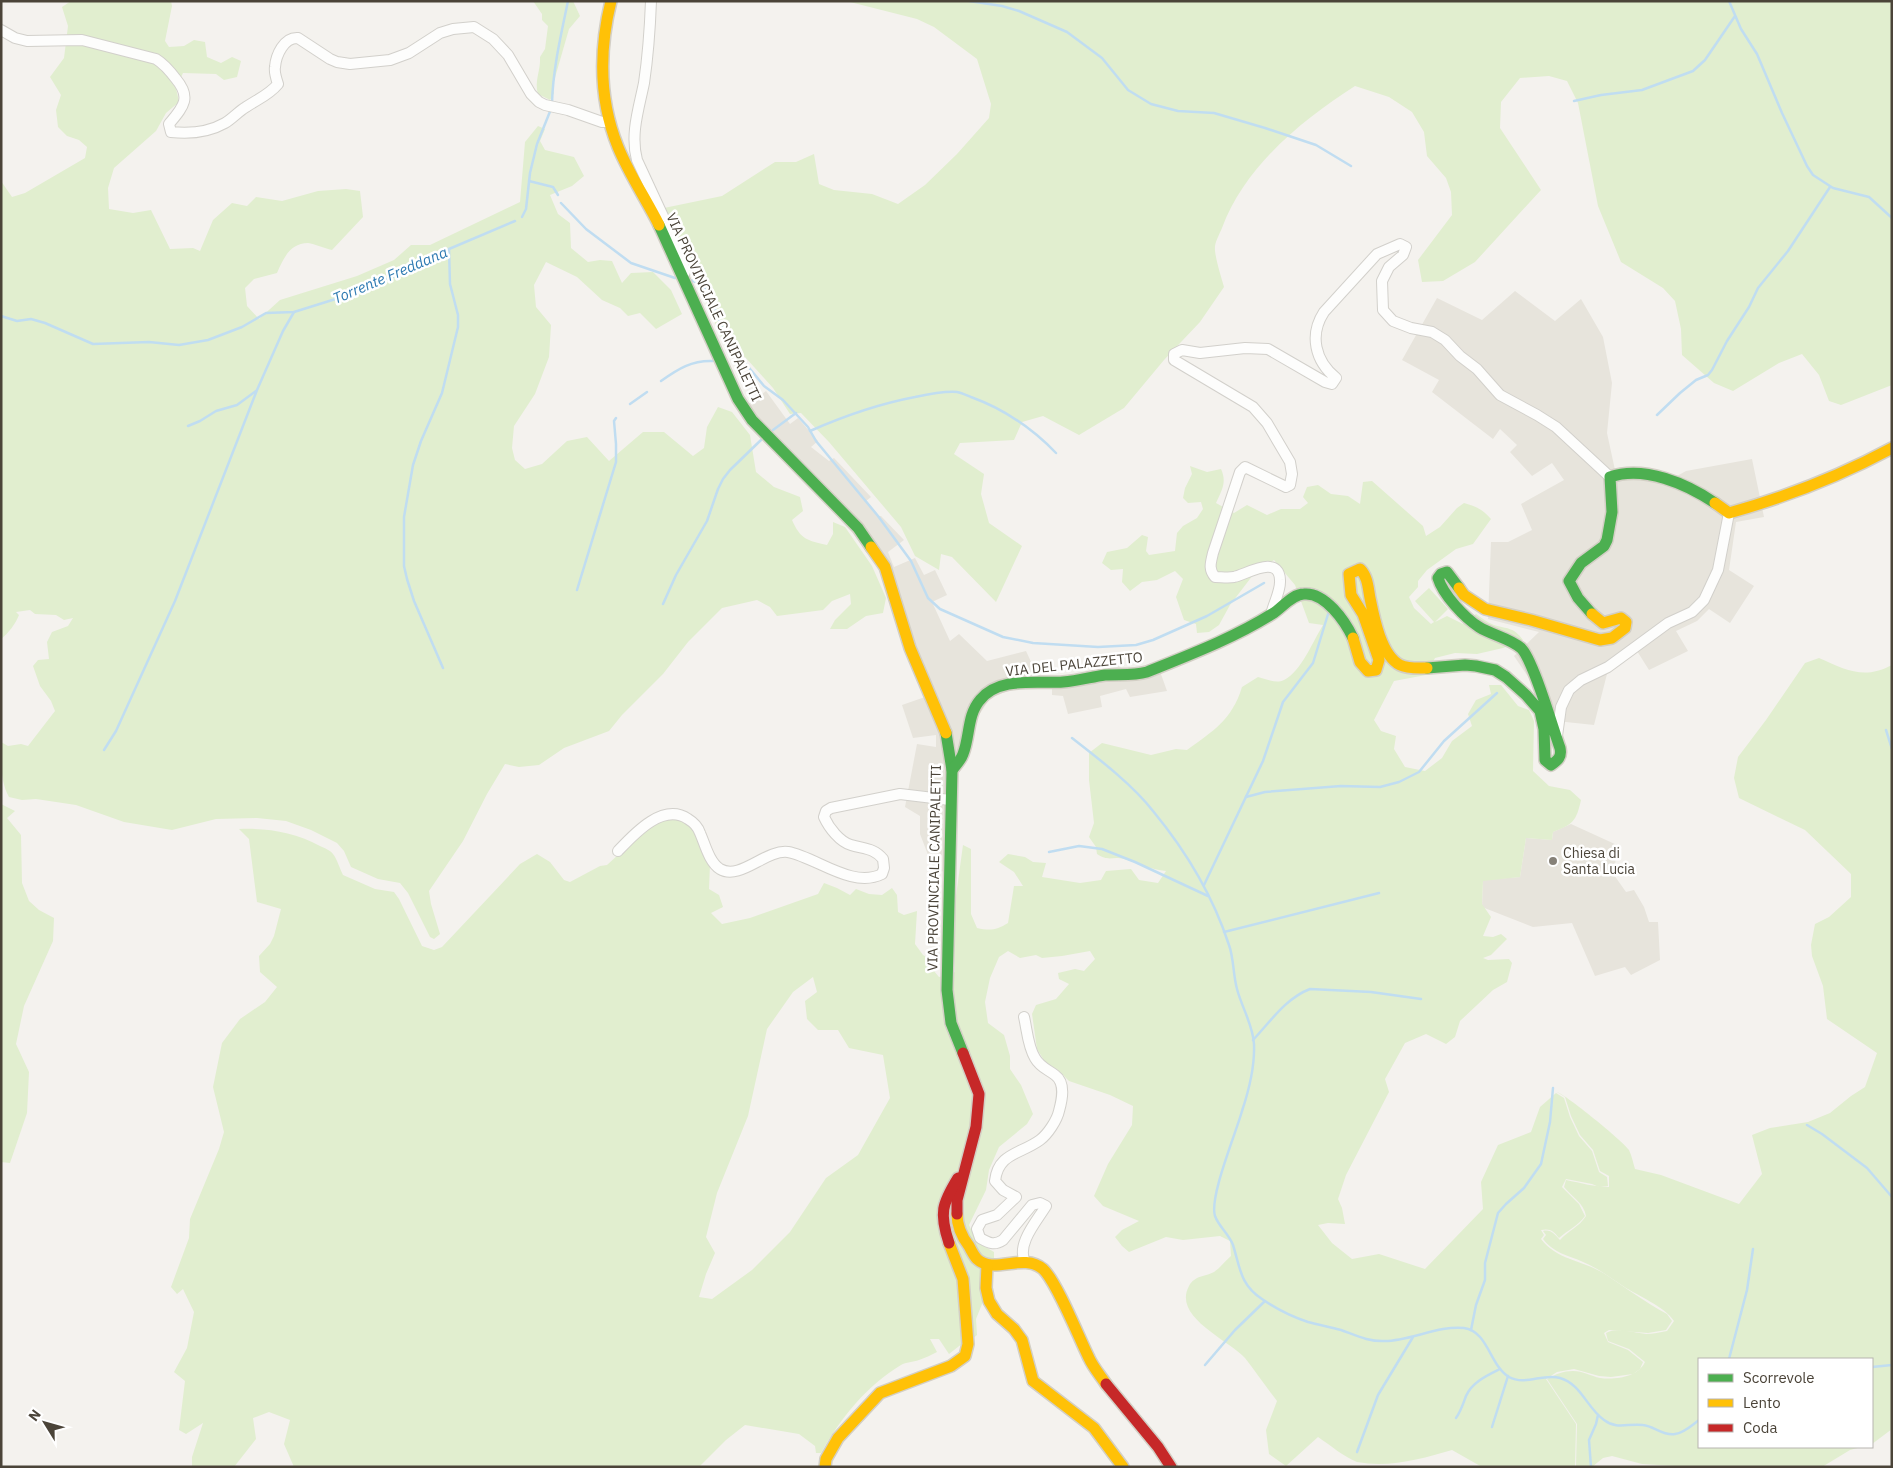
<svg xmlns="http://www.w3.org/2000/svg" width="1893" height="1468" font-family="'IBM Plex Sans',sans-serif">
<rect width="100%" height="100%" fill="#f4f2ee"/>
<!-- residential -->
<g fill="#e7e4dc">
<path d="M1515 291 1555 321 1581 299 1603 337 1612 383 1607 433 1615 470 1677 476 1686 471 1752 459 1764 517 1736 522 1729 570 1754 586 1730 623 1709 609 1697 621 1676 631 1688 651 1649 670 1637 651 1607 674 1594 725 1547 720 1539 693 1514 656 1539 632 1488 619 1491 542H1508L1532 530 1521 504 1564 480 1552 463 1532 476 1510 452 1517 445 1500 429 1493 439 1432 392 1439 380 1402 360 1437 298 1482 320Z"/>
<path d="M766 391 790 424 798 418 818 441 811 447 829 461 834 458 871 497 866 501 879 516H881L904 540 888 552 894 567 915 558 924 575 935 570 947 595 932 602 950 641 959 634 987 661 1026 651 1038 677 1062 678 1097 673 1098 663 1120 662 1121 671 1157 663 1167 691 1130 697 1126 689 1100 696 1102 707 1068 714 1063 696 1052 695V688L1013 689 990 698 976 720 956 772 954 869 935 873 920 834V816L905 807 917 744 936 747V735L913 738 902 705 925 697 879 568 852 532 798 475 740 410Z"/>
<path d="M1571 824 1617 845 1614 875 1626 892 1634 890 1644 907 1649 922H1658L1660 960 1631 975 1625 967 1595 976 1572 923 1533 927 1482 907 1483 880 1520 877 1526 838 1552 840 1553 832Z"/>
</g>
<!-- green -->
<g fill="#e1eecf" fill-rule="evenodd">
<path d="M71 1H171L172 6 165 41 169 47 184 46 194 40 205 42 207 57 221 63 232 57 241 61 237 77 224 80 216 74 183 73 176 88 179 102 166 113 156 131 114 168 108 188 109 209 133 213 151 210 170 249 193 248 200 251 213 220 232 203 247 206 256 197 282 201 318 191 346 189 360 191 363 217 332 250C324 248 315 244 308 243 290 243 283 259 277 273L254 279 245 288 247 306 259 319 280 300 357 276 394 260 411 245H430L520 202 525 142 538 126 545 129 540 141 545 150 574 157 584 176 572 186 550 195 558 214 570 223 571 248 588 262 600 260 612 261 622 283 631 273 653 272 671 290 682 314 656 329 640 313 628 316 620 308 602 300 577 277 546 262 534 285 536 307 551 325 549 357 535 394 514 426 512 448 515 460 525 469 542 464 567 441 587 437 609 461 643 432H664L693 456 704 448 707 427 718 407 732 412 750 435 756 472 774 487 800 497 803 511 792 520C800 539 808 541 827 545L833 534V522L845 527 872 566 886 598 883 613 866 616 847 629H830L835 620 851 604 850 594 832 601 823 610 777 616 770 607 757 600 722 608 688 642 663 674 622 715 609 731 564 748 539 765 519 767 505 764 487 794 463 841 429 891 431 904 440 934 434 939 430 937 408 893 400 883 378 879 351 867 344 851 337 843 311 830 286 821 257 818 216 819 172 830 124 822 76 805 36 799 22 800 9 797C0 781 1 761 1 742L8 746 21 744 28 746 55 711 51 701 40 686 33 666 38 660 49 659 47 642 52 632 68 626 73 618 64 620 56 615 35 614 30 610 16 612 19 615C16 623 8 634 1 639V181L12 197 25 193 85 158 87 147 79 140 67 136 58 127 56 110 61 95 50 77 64 58 68 26 62 7Z"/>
<path d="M533 1H573L580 16 569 29 552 88 554 93 550 100 538 94C534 81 541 70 540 57L545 49 548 26 542 20V14Z"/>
<path d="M846 1H1892V385L1841 405 1829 401 1819 375 1802 354 1779 363 1733 391 1714 383 1682 355 1681 329 1675 301 1663 288 1621 262 1598 206 1578 103 1567 81 1549 76 1520 78 1501 102 1500 128 1541 190 1475 262 1443 281 1422 282 1418 260 1452 215 1451 192 1446 178 1427 156 1424 132 1412 112 1389 97 1355 86C1302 120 1245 166 1222 228 1220 233 1216 240 1215 246 1214 255 1221 276 1224 287L1200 322 1164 360 1124 408 1079 435 1043 416 1022 422 1014 440 960 443 954 454 984 474 981 494 989 523 1022 546 996 602 952 557 941 554 939 570 915 556 901 527 829 442 801 413 790 414 773 388 745 357 726 348 664 208 722 196 775 162H796L814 154 819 184 834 190 872 194 898 204 925 185 957 154 989 118 991 104 977 59 934 27 917 19Z"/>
<path d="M1190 466 1207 472 1221 469C1227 482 1222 490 1216 503L1234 513 1247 505 1267 515 1281 509H1300L1308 503 1303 497 1307 487 1318 485 1331 494 1348 496 1360 504 1363 482 1372 481 1423 526 1426 536 1440 527 1457 508 1464 503C1476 506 1483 510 1491 519L1473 544 1456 549 1427 570 1418 581V587L1409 597 1414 608 1431 624 1434 622 1415 601 1429 588 1448 609 1435 622 1447 616 1463 624 1476 614C1482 618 1488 623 1494 625 1507 629 1514 627 1523 640L1503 648 1477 654 1455 653 1435 658 1426 675 1394 681 1374 720 1381 731 1396 736 1394 749 1405 767 1425 771 1442 758 1452 741 1472 726 1468 714 1476 700 1491 694 1489 685H1501L1518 706 1529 710 1534 721 1533 771 1549 786 1570 790 1581 800C1576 822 1573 824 1553 832L1552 840 1526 838 1520 877 1483 881 1482 904 1491 917 1483 936 1493 937 1501 934 1507 939 1491 955 1483 958 1488 960 1509 959 1512 963 1507 982 1493 990 1460 1021 1455 1037 1446 1044 1426 1034 1405 1043 1385 1079 1389 1092 1346 1175 1338 1199 1342 1208 1345 1224 1328 1223 1318 1225 1332 1243 1352 1259 1379 1254 1425 1269 1483 1209 1481 1182 1498 1145 1531 1132 1540 1107 1556 1093 1564 1098 1570 1117 1579 1136 1592 1151 1599 1172 1607 1177 1608 1186 1599 1187 1592 1184 1566 1179 1562 1187 1579 1204 1585 1216C1578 1226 1568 1230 1559 1238 1554 1231 1550 1228 1541 1230L1544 1235 1541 1239C1558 1261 1583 1260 1605 1274 1626 1288 1645 1302 1667 1314L1672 1321 1666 1330 1648 1333 1609 1330 1604 1333 1608 1342 1628 1350 1643 1362 1640 1369 1633 1374 1611 1377 1599 1376 1574 1369 1557 1372 1546 1379 1576 1424 1575 1467H1482L1452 1450C1422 1459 1389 1468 1357 1462 1344 1457 1330 1445 1318 1437L1286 1466 1269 1454 1266 1430 1277 1401C1266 1387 1256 1372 1245 1358 1229 1340 1172 1317 1189 1286 1195 1275 1205 1277 1214 1272 1220 1268 1226 1260 1231 1256L1230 1241 1220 1236 1183 1240 1166 1237 1129 1252 1122 1246 1115 1237 1122 1230 1139 1221 1103 1206 1094 1196 1108 1164 1132 1125 1133 1106 1110 1095 1069 1081 1058 1070 1045 1062 1037 1049 1032 1014 1036 1005 1056 999 1069 984 1059 979 1058 973 1075 969 1084 971 1095 959 1090 951 1062 956 1042 958 1036 955 1020 958 1008 951 999 957 990 978 985 1002 988 1023 1004 1035 1010 1056V1069L1021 1085 1033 1114 1027 1124 999 1147 989 1170 986 1190 969 1225 977 1242 994 1252V1262L979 1256 960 1220 983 1093 955 1022 951 974 955 972V903L963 845 971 849V914L977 928C990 931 997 930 1008 923L1014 886H1023L1014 872 999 862 1008 854 1025 857 1033 862 1046 863 1042 877 1080 883 1101 880 1106 871 1131 869 1139 880 1158 883 1166 871C1151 870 1139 863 1124 859 1112 856 1109 862 1097 854L1096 847 1089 837 1094 823 1089 780V753L1102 743 1151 755 1176 749 1187 750C1213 731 1232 720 1242 687L1258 677C1266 679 1276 684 1284 680 1301 672 1313 641 1323 625L1309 623 1295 585 1274 560 1253 575 1230 605 1219 625 1209 632 1197 633 1196 624 1184 620 1176 597 1183 579 1175 571 1157 580 1142 582 1130 591 1122 582 1123 569 1111 570 1102 563 1107 552 1127 548 1142 535 1148 537 1146 551 1149 555 1175 551 1177 533 1183 526 1197 518 1203 509 1201 502 1188 503 1183 498 1185 488 1192 474Z"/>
<path d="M1819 658C1846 670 1864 680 1892 665V1429L1872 1444V1359H1699V1447H1861L1850 1450 1822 1467H1691L1642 1464 1612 1456 1603 1458 1592 1467H1576L1577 1424 1547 1379C1556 1374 1563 1371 1573 1371 1583 1371 1591 1376 1600 1378 1616 1380 1638 1377 1645 1362L1629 1349 1608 1341 1606 1333C1617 1327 1634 1333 1646 1334 1653 1334 1660 1332 1667 1331L1674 1321C1664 1306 1638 1296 1623 1286 1609 1277 1598 1268 1583 1262 1566 1254 1555 1254 1543 1239L1546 1235 1543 1231C1551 1229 1555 1235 1560 1240 1568 1231 1579 1227 1586 1216 1584 1203 1572 1197 1564 1187L1566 1180C1581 1183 1595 1187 1609 1187V1176L1600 1171 1593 1150 1580 1135 1571 1116 1565 1097 1557 1092C1565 1094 1623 1141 1629 1150 1632 1156 1633 1163 1635 1169L1661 1175 1739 1204 1762 1174 1752 1135 1770 1128 1808 1122 1830 1113 1851 1096 1865 1087 1877 1053 1827 1019 1823 986 1812 956 1811 945 1815 924 1829 917 1851 897V874L1805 830 1739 798 1734 778 1738 757 1766 720 1805 663Z"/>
<path d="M1 804 15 811 7 818 21 835 22 883 29 901 39 910 54 918 53 941 24 1006 16 1044 29 1072 27 1113 10 1163 1 1162Z"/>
<path d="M674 818 690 825 697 836 703 854 710 865 709 889 719 895 723 907 711 913 722 924 750 918 818 894 824 883 837 888 850 895 856 889 869 894 882 895 892 888 897 895 898 912 904 915 917 911 915 944 923 955 932 960 934 971 939 977 944 976 973 1095 970 1126 961 1164 945 1191 958 1280 963 1343 949 1354 939 1339H930L937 1352C931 1355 925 1358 919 1360 913 1362 906 1362 901 1365 867 1385 840 1419 821 1453H816L815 1446 799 1434 745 1425 726 1440 699 1467H294L284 1444 290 1420 269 1412 253 1418 256 1439 234 1467H192V1457L203 1423 186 1434 179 1430 185 1381 174 1372 187 1348 194 1312 183 1289 177 1294 171 1287 189 1238 190 1219 219 1149 224 1132 213 1087 222 1043 240 1019 265 1002 277 987 260 972 259 956 270 944 274 936 281 909 257 902 249 839 239 829C268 828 294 832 320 846 324 848 330 850 333 854 337 859 340 869 343 875L375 889 394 892 399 899 422 946 434 950 442 947 520 864 537 854 550 862 564 880 570 882 600 866 607 865C628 847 646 824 674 818ZM813 977 817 992 805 1001 807 1019 818 1030H838L849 1048 883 1055 890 1098 858 1155 826 1178 790 1232 752 1270 712 1299 699 1297 706 1274 715 1253 706 1237 717 1193 748 1116 767 1029 793 992Z"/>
<path d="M953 1199 984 1268 982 1304 976 1319 977 1335 972 1339 948 1227 946 1212Z"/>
</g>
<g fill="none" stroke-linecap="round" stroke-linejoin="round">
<!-- stream -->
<g stroke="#c0ddf1" stroke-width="2.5">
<path d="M969 1 1002 6 1019 11 1067 32 1102 58 1128 90 1151 104 1178 111 1214 113 1265 128 1316 145 1351 166"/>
<path d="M1729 1 1741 29 1757 54 1782 113 1807 166 1813 175 1833 188 1869 197 1892 218"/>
<path d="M1574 101 1601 95 1642 90 1693 71 1705 60 1735 16"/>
<path d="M552 103C553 68 561 35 568 1"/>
<path d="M529 181 553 187 558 195"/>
<path d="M561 203 586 229 631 263 675 278"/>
<path d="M522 217 526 209 530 173 537 144 551 109"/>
<path d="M690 280 699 283 708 291 727 341 764 386 783 400 808 427 816 441 878 516 911 561 928 598 940 609 1003 637 1033 643 1098 647 1136 645 1153 640 1207 616 1264 583"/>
<path d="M1 316 17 321 31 319 45 323 93 344 149 342 179 345 208 340 242 327 266 313 294 312 358 292 424 263 449 249 515 221"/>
<path d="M661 381C678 369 692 360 713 361"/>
<path d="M630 404 647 392"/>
<path d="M1657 415 1680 393 1696 380 1708 375 1712 370 1727 341 1749 307 1758 288 1788 251 1830 187"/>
<path d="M188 426 200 421 216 411 237 405 256 391"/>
<path d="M773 430 796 413"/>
<path d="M810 431C844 416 878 404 915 397 929 394 943 391 957 392 962 393 966 395 971 397 1004 409 1032 428 1056 453"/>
<path d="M577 590 616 462V444L614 421 616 418"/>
<path d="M663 604 676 575 707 521 718 489 723 479 730 470 761 440"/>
<path d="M443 668 414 601 407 579 404 566V517L413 465 421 441 442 393 458 327V315L450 284 449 249"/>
<path d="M1886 730 1892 749"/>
<path d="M1072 738C1099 759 1133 785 1153 811 1186 851 1213 896 1229 945 1234 959 1233 975 1237 989 1242 1008 1253 1025 1254 1044 1255 1067 1249 1090 1242 1111 1236 1133 1209 1197 1215 1216 1219 1227 1229 1234 1233 1245 1240 1267 1240 1285 1262 1299 1275 1308 1293 1317 1308 1322 1319 1325 1330 1327 1341 1330 1355 1335 1369 1342 1385 1341 1409 1341 1440 1325 1464 1328 1488 1331 1490 1366 1509 1377 1525 1386 1543 1373 1560 1378 1581 1384 1587 1408 1604 1420 1617 1430 1628 1423 1643 1425 1654 1426 1663 1436 1675 1434 1684 1433 1692 1425 1699 1420"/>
<path d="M104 750 116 731 175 601 257 390 283 331 294 312"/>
<path d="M1246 797 1265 792 1341 786 1380 787 1399 782 1419 772 1444 741 1497 693"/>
<path d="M1049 852 1079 846 1102 849 1135 862 1208 896"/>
<path d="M1204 885 1263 761 1283 702 1313 663 1329 611"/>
<path d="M1224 932 1379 893"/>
<path d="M1253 1040C1270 1022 1286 998 1310 989L1371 992 1421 999"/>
<path d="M1807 1125 1822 1134 1867 1168 1892 1197"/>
<path d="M1471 1330 1476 1305 1485 1280V1263L1498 1213 1506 1204 1524 1188 1541 1164 1550 1122 1553 1088"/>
<path d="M1729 1359 1747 1290 1753 1249"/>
<path d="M1205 1365 1235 1330 1265 1301"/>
<path d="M1872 1367 1892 1365"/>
<path d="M1456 1418C1461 1411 1463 1404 1466 1396 1472 1382 1488 1375 1500 1369"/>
<path d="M1492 1427 1508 1376"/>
<path d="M1357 1452 1378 1395 1413 1337"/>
<path d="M1591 1467 1589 1440 1596 1424 1598 1415"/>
</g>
<defs>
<g id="street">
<path d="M651 1C650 28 648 56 644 83 639 108 630 134 637 160L681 255 685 272"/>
<path d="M1 30 15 38 27 41 82 40 156 59C164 64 170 71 176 79 192 98 183 107 169 124L171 132C189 134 209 132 225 123 232 119 239 111 246 107 258 99 269 95 278 84 276 78 274 72 275 67 276 55 284 37 298 38L330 59 337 62 350 64 390 60 409 53 440 33 453 29 474 27 493 39 508 55 531 94 539 102 545 105 568 110 602 122H610"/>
<path d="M1271 615C1273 604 1281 591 1280 580 1279 554 1247 574 1234 577 1228 578 1221 577 1215 577 1208 569 1211 562 1213 553L1240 472 1245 467 1286 487 1290 485 1292 474 1290 462 1267 423 1253 407 1174 360V354L1182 350 1200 353 1245 348 1268 349 1325 382 1332 384 1336 378C1315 361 1309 335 1324 312L1377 254 1400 244 1406 247 1403 255 1389 267 1382 281 1383 310 1393 321 1411 328 1432 332 1445 340 1460 356 1477 369 1500 395 1537 415 1556 427 1610 477"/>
<path d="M1557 736 1561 707 1569 690 1581 680 1608 667 1668 623 1692 612 1704 600 1718 570 1729 513"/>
<path d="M618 851C634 834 663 802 688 819 693 822 698 827 700 833 705 844 709 862 720 869 740 881 766 849 788 852 816 857 852 889 882 874L884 868 883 859C874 848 864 849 851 845 840 842 829 828 824 817L826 811 831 808 900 794 950 800"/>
<path d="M1024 1017C1027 1030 1028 1047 1035 1058 1040 1067 1047 1069 1055 1075 1066 1083 1062 1100 1059 1111 1057 1120 1048 1134 1040 1140 1021 1154 998 1153 995 1181L1003 1190 1016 1197 997 1215 982 1220 977 1229 980 1238C989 1243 994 1246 1003 1240L1032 1205 1040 1203 1046 1206C1037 1221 1016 1244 1025 1262"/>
</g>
<g id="fast">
<path d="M659 225 738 399 752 420 858 528 871 547"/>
<path d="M1592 614 1578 598 1569 581 1581 563 1604 546 1607 540 1612 512 1610 477C1644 465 1687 484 1715 503"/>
<path d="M1427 668 1465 665 1476 666 1495 670 1506 677 1526 695 1540 711 1544 729 1545 760 1551 765C1558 760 1562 757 1560 748 1553 729 1533 659 1521 648 1509 638 1492 635 1479 627 1465 618 1443 595 1438 578L1441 574 1447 572 1459 588"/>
<path d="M946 733 952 770 947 990 951 1023 963 1053"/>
<path d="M952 770C956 765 961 760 963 754 970 737 967 715 980 700 999 676 1037 684 1063 682 1078 681 1091 677 1105 675 1119 674 1133 676 1147 672 1189 655 1234 638 1272 614 1282 608 1292 594 1304 594 1325 592 1345 621 1353 638"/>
</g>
<g id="slow">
<path d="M611 1C599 50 599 100 618 147 629 174 646 199 659 225"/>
<path d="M1715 503 1729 513C1786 497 1840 476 1892 448"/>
<path d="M871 547 885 567 910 648 946 733"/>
<path d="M1459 588 1464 595 1485 609 1531 620 1600 640 1612 638 1625 628 1626 622 1621 618 1603 623 1592 614"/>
<path d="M1353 638 1360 662 1368 671 1376 670 1379 660 1363 614 1351 595 1349 574 1360 569C1368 577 1368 588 1370 598 1374 618 1381 655 1400 665 1408 669 1419 668 1427 668"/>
<path d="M957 1214C957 1226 962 1237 969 1246 971 1250 974 1256 977 1259 994 1275 1023 1252 1043 1269 1057 1282 1079 1338 1089 1358 1093 1367 1100 1375 1106 1384"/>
<path d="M987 1265 986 1288 989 1301 997 1314 1014 1329 1022 1340 1033 1381 1094 1428 1123 1467"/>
<path d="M825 1467 826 1459 838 1438 880 1393 951 1366 965 1356 968 1344 963 1279 949 1243"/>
</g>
<g id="jam">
<path d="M957 1214V1200L976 1127 979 1094 963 1053"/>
<path d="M949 1243C939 1213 942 1204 958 1178"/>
<path d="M1106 1384 1158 1447 1171 1467"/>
</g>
</defs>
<!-- street casing -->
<use href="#street" stroke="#d2d0cb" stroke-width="12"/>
<!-- fast casing -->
<use href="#fast" stroke="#d3cfc5" stroke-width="14"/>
<!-- slow casing -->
<use href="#slow" stroke="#d3cfc5" stroke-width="14"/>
<!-- jam casing -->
<use href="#jam" stroke="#d3cfc5" stroke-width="14"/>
<!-- street -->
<use href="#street" stroke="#fdfdfc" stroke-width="10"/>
<!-- fast -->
<use href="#fast" stroke="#4caf50" stroke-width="11"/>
<!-- slow -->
<use href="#slow" stroke="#ffc107" stroke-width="11"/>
<!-- jam -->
<use href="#jam" stroke="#c62828" stroke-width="11"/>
</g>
<!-- markers -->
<circle fill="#868178" stroke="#fff" stroke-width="2" cx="1553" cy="861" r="5"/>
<g text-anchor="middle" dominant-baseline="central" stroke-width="5" stroke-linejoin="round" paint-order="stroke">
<!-- street labels -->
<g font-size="14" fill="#4b4439" stroke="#fff">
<text transform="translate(714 307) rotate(65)">VIA PROVINCIALE CANIPALETTI</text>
<text transform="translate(1074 664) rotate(-6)">VIA DEL PALAZZETTO</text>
<text transform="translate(934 868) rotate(-89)">VIA PROVINCIALE CANIPALETTI</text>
</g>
<!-- poi labels -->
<g font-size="14" fill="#4b4439" stroke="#fff" text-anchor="start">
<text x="1563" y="853">Chiesa di<tspan x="1563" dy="16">Santa Lucia</tspan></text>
</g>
<!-- water labels -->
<g font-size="15" font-style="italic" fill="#2e7ab2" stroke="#fff">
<text transform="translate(390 275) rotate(-23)">Torrente Freddana</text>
</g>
</g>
<!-- border -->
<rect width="1893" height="1468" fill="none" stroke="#4b4439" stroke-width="5"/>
<!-- legend -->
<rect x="1698" y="1358" width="175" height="90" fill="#ffffff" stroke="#b7b4b0"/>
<rect x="1708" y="1374" width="25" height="8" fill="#4caf50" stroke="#b7b4b0"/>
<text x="1743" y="1383" font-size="15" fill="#4b4439">Scorrevole</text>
<rect x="1708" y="1399" width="25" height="8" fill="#ffc107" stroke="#b7b4b0"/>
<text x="1743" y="1408" font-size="15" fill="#4b4439">Lento</text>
<rect x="1708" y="1424" width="25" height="8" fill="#c62828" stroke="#b7b4b0"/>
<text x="1743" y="1433" font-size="15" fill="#4b4439">Coda</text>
<!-- north arrow -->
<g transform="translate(45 1423) rotate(307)" stroke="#ffffff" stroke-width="4" paint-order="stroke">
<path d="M0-4L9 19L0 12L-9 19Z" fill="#4b4439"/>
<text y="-8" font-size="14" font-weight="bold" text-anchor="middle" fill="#4b4439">N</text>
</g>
</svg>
